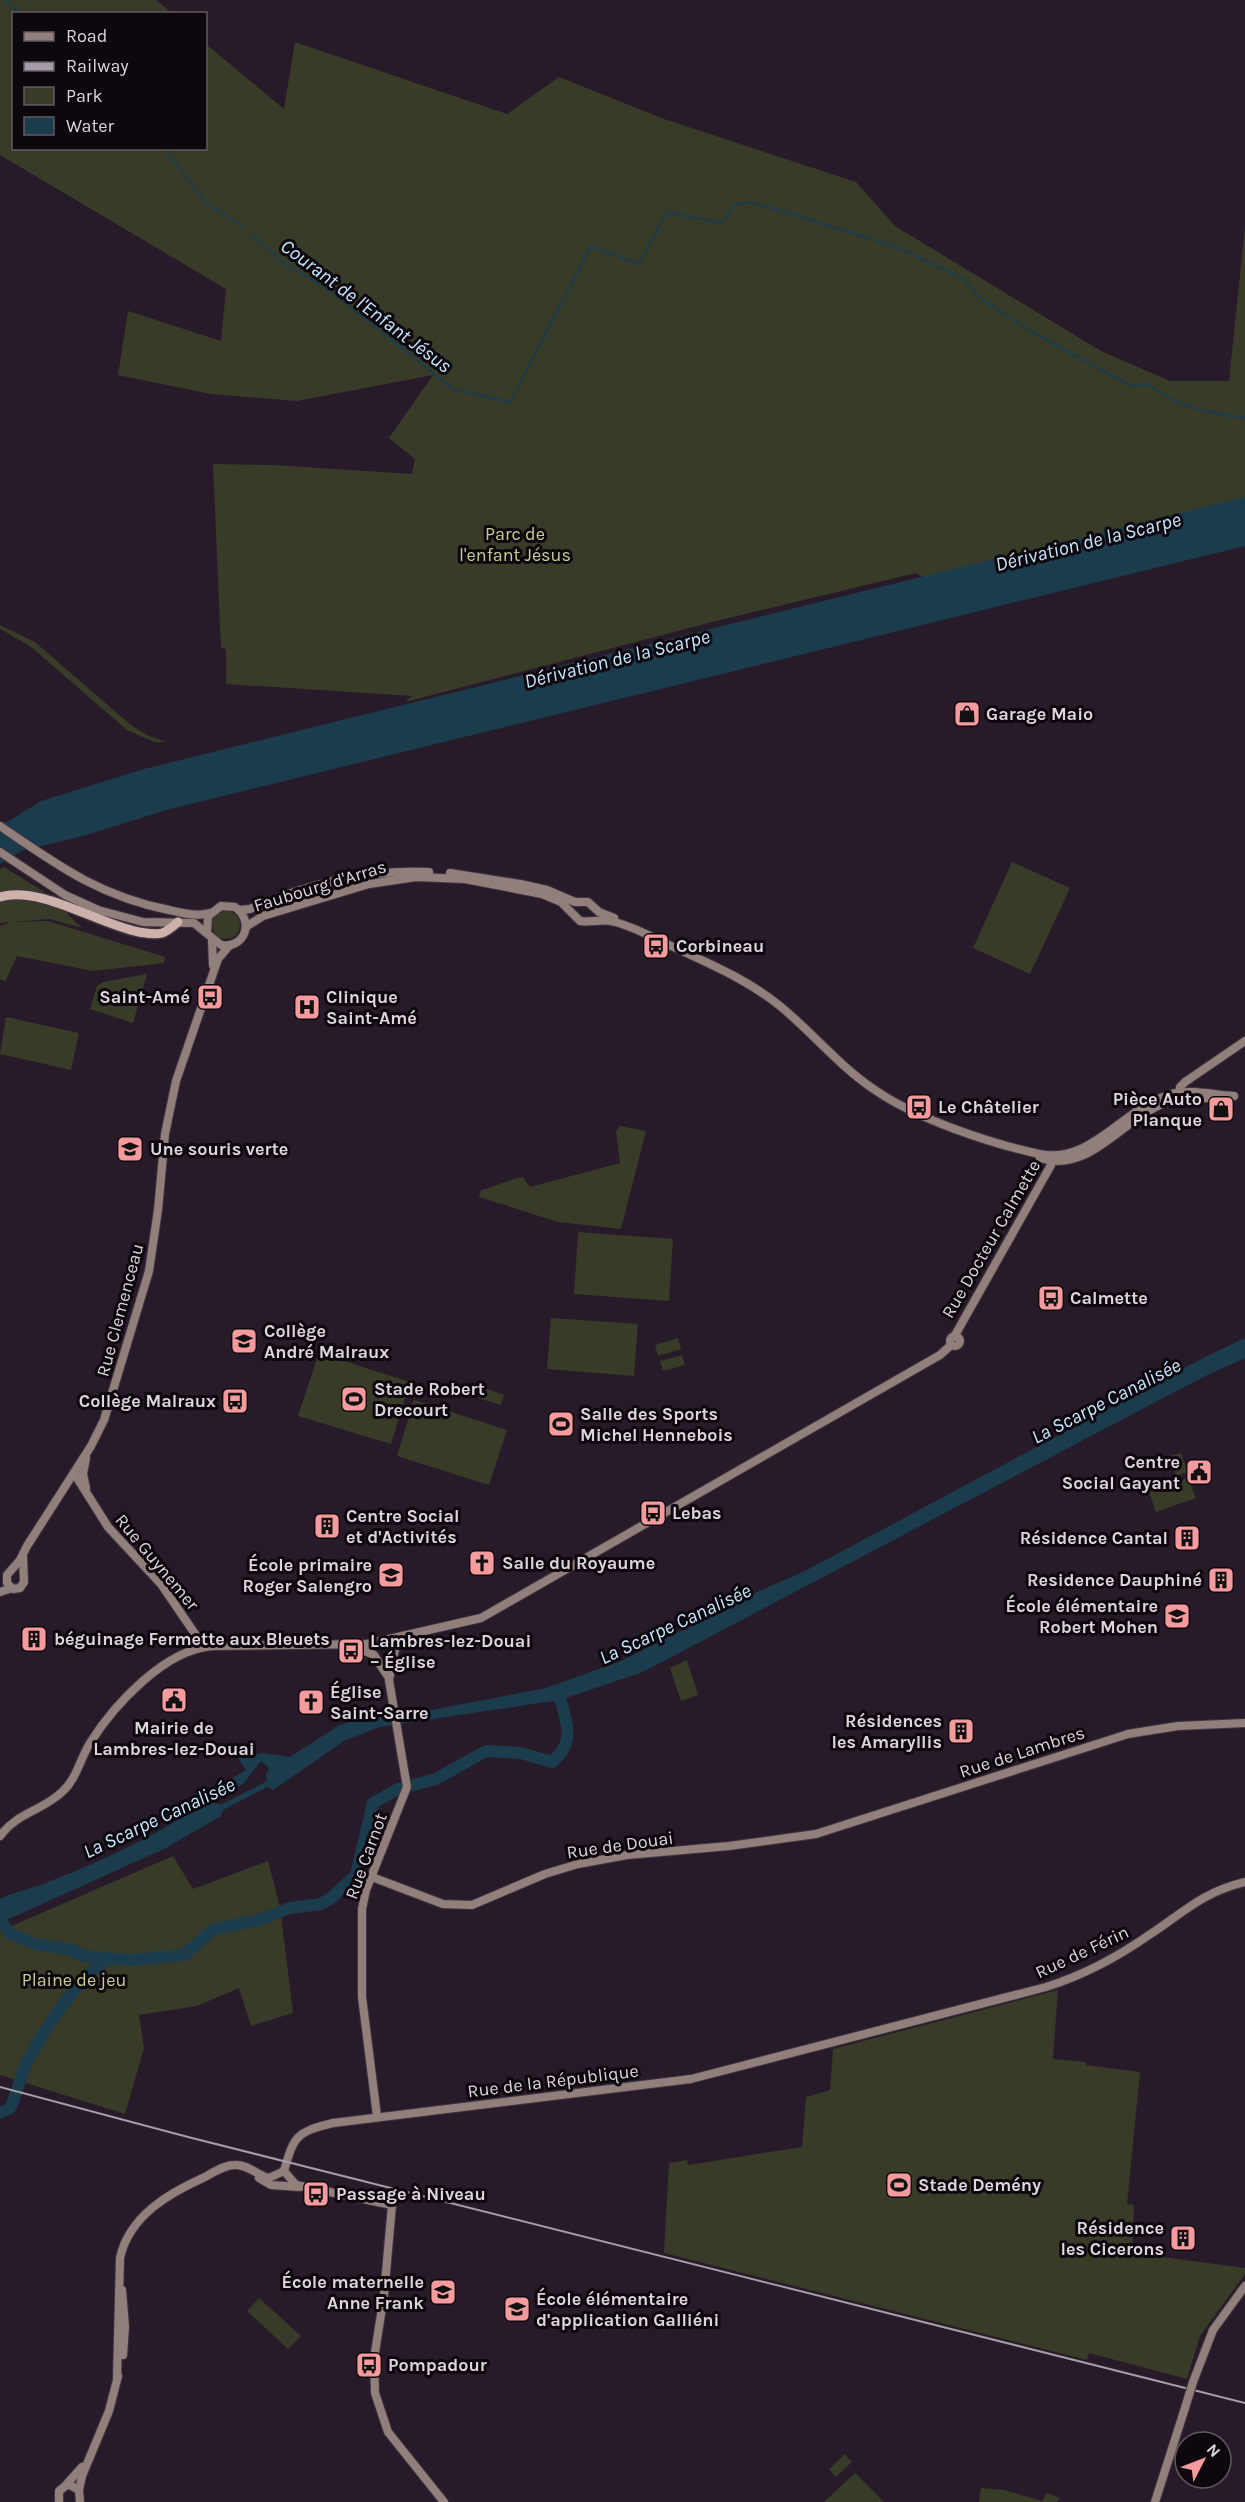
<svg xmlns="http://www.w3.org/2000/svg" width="1245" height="2502" font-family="Karla,sans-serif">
<rect width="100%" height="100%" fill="#281b29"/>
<!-- green -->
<g fill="#383b28">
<path d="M0 0H156L172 13 14 14V148H206V44L284 109 295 42 507 114 559 77 664 119 856 182 895 226 1101 351 1170 381H1229L1245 226V536L967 603 916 573 716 621 405 702 412 696 226 684V649L221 648 213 464 274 465 412 474 415 459 389 438 433 375 297 401 211 394 118 375 128 311 221 341 226 289 0 155Z"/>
<path d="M0 625 35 642 132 726 149 736 167 742H154L127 730 30 646 0 629Z"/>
<path d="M1012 862 1070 888 1030 974 973 948Z"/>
<path d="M4 867 46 893 82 928 50 919 0 923V869Z"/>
<circle cx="226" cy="925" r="14"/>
<path d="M48 921 165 957 164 963 93 971 17 956 5 982 0 979V926L11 922Z"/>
<path d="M147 974 133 1023 90 1009 97 986 103 982Z"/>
<path d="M6 1017 79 1033 71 1070 0 1054Z"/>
<path d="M620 1126 646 1131 621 1229 558 1222 479 1197 481 1190C496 1187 508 1179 523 1177L530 1187 620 1163 616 1131Z"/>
<path d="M578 1232 673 1239 669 1301 574 1294Z"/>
<path d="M551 1318 638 1324 634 1376 547 1369Z"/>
<path d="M678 1338 681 1349 658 1356 655 1345Z"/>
<path d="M319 1353 410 1382 391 1444 298 1416Z"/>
<path d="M682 1355 685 1365 663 1371 660 1361Z"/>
<path d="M482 1387 504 1395 501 1405 478 1398Z"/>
<path d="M414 1400 507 1430 489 1485 397 1456Z"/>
<path d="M1181 1453 1187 1472 1176 1476 1170 1456Z"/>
<path d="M1188 1478 1196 1498 1156 1512 1149 1492Z"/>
<path d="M687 1660 698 1695 681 1701 670 1668Z"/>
<path d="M173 1856 193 1889 268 1861 280 1907 293 2013 251 2026 239 1988 197 2006 139 2015 144 2048 125 2114 0 2075V1931Z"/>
<path d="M1058 1990 1053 2059 1086 2062V2065L1140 2072 1127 2204 1134 2205 1132 2253 1245 2268V2274L1200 2336 1187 2379 1089 2353 1087 2360 664 2253 669 2163 687 2160 688 2165 802 2147 806 2097 830 2090 833 2049Z"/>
<path d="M259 2298 301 2336 288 2349 247 2311Z"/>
<path d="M845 2454 852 2462 836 2477 829 2469Z"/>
<path d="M855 2473 884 2502H824Z"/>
<path d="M981 2488 1004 2490 1042 2501 1047 2493 1060 2498 1057 2502H979Z"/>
</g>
<!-- water -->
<g fill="#1b3c4d" fill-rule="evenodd">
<path d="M1245 497V546L170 809 83 836 21 851 0 864V823L9 821 41 801 144 769Z"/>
<path d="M1245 1338V1358L1205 1376 643 1672 560 1700 379 1727 344 1741 273 1790 267 1787 223 1810 221 1816 166 1848 0 1923V1899C15 1891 32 1889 48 1882 85 1868 178 1828 201 1801L200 1797 209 1792 211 1795 216 1794 215 1788 246 1770 238 1758 263 1753 290 1757 338 1726 352 1721 366 1717 400 1716 546 1688 621 1661 759 1591 805 1571 1205 1357ZM261 1761 269 1768 266 1775 267 1781 221 1805 214 1802 243 1784Z"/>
</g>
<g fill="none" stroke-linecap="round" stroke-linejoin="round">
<!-- stream -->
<g stroke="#1b3c4d" stroke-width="2">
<path d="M6 0 21 14"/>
<path d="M165 148 205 202 242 226"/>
<path d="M251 235 284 263 333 293 453 389 510 402 591 246 639 264 667 212 721 223 735 205 751 202 895 246 964 279 978 296 1025 328 1131 386 1148 384C1177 407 1209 413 1245 418"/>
</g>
<!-- river -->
<g stroke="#1b3c4d" stroke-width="12">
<path d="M0 1918 9 1933 35 1944 73 1950 83 1956 131 1960 184 1955 214 1929 256 1921 290 1908 321 1904 331 1898 356 1875 373 1803 398 1789 436 1779 486 1751 521 1753 552 1762C578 1741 565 1718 558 1691"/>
<path d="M0 2113 10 2108C18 2093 20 2075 28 2060 44 2030 78 1977 107 1960"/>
</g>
<defs>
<g id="secondary">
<path d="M0 826C57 865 99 896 169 910 182 913 197 917 210 913"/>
<path d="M0 852 65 895 98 910 143 922 194 923 221 945C245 949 255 921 235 907L221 906 208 916 207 932"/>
<path d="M450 873 520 884 547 890 575 902H588L599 912 614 918"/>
<path d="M239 910 250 909C307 884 366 869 429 872"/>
<path d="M247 926 263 916 369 884 416 877 465 879 542 894 561 902 580 921C591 923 603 918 615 922 634 927 652 937 669 945 708 963 747 979 780 1006 813 1033 839 1066 875 1090 917 1119 989 1143 1039 1154 1092 1165 1124 1107 1171 1094 1190 1089 1215 1095 1234 1096"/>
<path d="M212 940 213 965"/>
<path d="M1180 1095V1087L1185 1082 1245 1041"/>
<path d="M1040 1158C1088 1174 1121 1121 1162 1104 1177 1098 1192 1099 1208 1098"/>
<circle cx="955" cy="1341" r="5"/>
<path d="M954 1337 1051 1165 1053 1157"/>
<path d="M74 1473 108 1527 161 1584 204 1647"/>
<path d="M86 1488 83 1474 86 1458"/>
<path d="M23 1556 24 1582 20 1588 13 1589 7 1583V1575L20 1560 27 1546 91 1446 104 1420 149 1271 158 1210 165 1134 176 1081 218 959 229 946"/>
<path d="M0 1592 12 1588"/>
<path d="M356 1647 374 1655 387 1675"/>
<path d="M0 1836C19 1811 43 1811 63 1791 77 1778 80 1759 90 1743 114 1705 165 1649 213 1646L367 1644 481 1618 940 1355 951 1345"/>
<path d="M372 1877 443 1904 472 1905 545 1874 578 1864 627 1855 729 1846 816 1834 1128 1734 1178 1726 1245 1723"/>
<path d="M377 2116 362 1997V1909L366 1890 407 1787 389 1680 395 1649 407 1637"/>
<path d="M284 2171C294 2136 296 2132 333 2123L691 2079 1046 1987C1081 1976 1119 1956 1149 1935 1184 1912 1203 1892 1245 1882"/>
<path d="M284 2171 296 2185 392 2205 384 2295 374 2359 375 2393 388 2432 444 2502"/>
<path d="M259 2178 271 2185 299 2187"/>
<path d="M122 2290 125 2327 123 2355"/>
<path d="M117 2378 120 2258C129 2216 169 2193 205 2177 214 2172 224 2165 235 2165 247 2164 257 2175 269 2178L284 2171"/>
<path d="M1193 2382 1213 2330 1245 2286"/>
<path d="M66 2485 82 2467"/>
<path d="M79 2490 82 2476 109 2411 118 2376"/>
<path d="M59 2502V2491L68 2484 79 2490 80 2502"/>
<path d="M1155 2502 1185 2408"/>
</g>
<path id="highway" d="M0 897C40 885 98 924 139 932 146 933 155 935 162 933 168 931 173 926 178 922"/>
</defs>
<!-- secondary casing -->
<use href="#secondary" stroke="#413542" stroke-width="10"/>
<!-- highway casing -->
<use href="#highway" stroke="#413542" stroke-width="12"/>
<!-- secondary -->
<use href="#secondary" stroke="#907f7a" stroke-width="8"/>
<!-- highway -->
<use href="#highway" stroke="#ccb2aa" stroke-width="9"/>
<!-- rail -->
<path stroke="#a69ca7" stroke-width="2" d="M0 2087 188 2137 1245 2403"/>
<defs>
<path id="secondary-bridge" d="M1185 2408 1193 2382"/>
</defs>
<!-- secondary-bridge casing -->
<use href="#secondary-bridge" stroke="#413542" stroke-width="10" stroke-linecap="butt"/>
<!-- secondary-bridge -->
<use href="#secondary-bridge" stroke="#907f7a" stroke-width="8"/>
</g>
<!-- icons -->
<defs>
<symbol id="shop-square" viewBox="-11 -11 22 22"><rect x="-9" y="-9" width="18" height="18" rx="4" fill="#f59b9e" stroke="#0e080e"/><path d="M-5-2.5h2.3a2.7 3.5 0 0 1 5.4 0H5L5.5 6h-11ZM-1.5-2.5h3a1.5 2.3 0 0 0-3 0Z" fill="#111"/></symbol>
<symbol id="bus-square" viewBox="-11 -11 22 22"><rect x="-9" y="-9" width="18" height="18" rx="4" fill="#f59b9e" stroke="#0e080e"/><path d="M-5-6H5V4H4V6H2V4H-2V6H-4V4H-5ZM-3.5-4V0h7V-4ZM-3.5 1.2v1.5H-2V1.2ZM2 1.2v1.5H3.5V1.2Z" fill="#111"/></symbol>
<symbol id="hospital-square" viewBox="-11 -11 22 22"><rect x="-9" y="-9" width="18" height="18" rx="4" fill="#f59b9e" stroke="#0e080e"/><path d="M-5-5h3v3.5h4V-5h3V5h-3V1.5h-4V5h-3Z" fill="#111"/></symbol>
<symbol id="school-square" viewBox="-11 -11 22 22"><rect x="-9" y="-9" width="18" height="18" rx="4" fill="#f59b9e" stroke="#0e080e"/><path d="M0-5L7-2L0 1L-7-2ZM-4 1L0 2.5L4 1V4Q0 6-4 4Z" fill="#111"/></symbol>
<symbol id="stadium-square" viewBox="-11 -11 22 22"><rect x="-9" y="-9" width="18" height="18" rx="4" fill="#f59b9e" stroke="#0e080e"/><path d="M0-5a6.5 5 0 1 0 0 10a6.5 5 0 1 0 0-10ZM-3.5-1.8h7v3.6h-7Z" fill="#111"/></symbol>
<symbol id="civic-square" viewBox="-11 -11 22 22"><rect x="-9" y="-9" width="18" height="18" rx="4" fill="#f59b9e" stroke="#0e080e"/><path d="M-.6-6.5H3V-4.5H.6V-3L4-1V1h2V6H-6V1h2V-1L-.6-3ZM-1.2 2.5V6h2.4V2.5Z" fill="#111"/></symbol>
<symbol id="building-square" viewBox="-11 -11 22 22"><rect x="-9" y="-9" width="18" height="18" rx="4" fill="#f59b9e" stroke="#0e080e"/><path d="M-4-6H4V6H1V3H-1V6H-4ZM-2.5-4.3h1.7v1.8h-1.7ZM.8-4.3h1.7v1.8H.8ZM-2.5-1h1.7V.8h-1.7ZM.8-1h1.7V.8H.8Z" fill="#111"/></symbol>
<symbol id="church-square" viewBox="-11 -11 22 22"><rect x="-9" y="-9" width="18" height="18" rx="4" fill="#f59b9e" stroke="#0e080e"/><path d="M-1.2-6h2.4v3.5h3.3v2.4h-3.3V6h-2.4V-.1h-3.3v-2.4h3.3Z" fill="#111"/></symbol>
</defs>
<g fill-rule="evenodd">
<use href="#shop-square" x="952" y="699" width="30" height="30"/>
<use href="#bus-square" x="641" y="931" width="30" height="30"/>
<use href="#bus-square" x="195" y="982" width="30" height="30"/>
<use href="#hospital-square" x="292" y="992" width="30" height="30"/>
<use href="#bus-square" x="904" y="1092" width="30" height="30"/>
<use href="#shop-square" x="1206" y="1094" width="30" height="30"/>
<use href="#school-square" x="115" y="1134" width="30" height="30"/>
<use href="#bus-square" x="1036" y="1283" width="30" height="30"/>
<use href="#school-square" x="229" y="1326" width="30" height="30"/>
<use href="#stadium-square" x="339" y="1384" width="30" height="30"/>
<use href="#bus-square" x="220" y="1386" width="30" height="30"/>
<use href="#stadium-square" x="546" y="1409" width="30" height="30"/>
<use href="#civic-square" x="1184" y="1457" width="30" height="30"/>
<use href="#bus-square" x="638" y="1498" width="30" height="30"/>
<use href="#building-square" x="312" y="1511" width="30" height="30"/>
<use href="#building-square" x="1172" y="1523" width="30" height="30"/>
<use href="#church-square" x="467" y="1548" width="30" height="30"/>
<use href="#school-square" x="376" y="1560" width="30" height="30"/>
<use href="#building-square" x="1206" y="1565" width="30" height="30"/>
<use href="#school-square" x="1162" y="1601" width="30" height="30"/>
<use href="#building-square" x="19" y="1624" width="30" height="30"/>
<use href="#bus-square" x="336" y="1636" width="30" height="30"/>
<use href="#civic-square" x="159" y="1685" width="30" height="30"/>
<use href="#church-square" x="296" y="1687" width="30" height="30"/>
<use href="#building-square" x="946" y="1716" width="30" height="30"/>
<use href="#stadium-square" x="884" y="2170" width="30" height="30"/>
<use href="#bus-square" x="301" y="2179" width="30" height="30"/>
<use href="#building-square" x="1168" y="2223" width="30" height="30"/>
<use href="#school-square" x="428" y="2277" width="30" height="30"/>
<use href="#school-square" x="502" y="2294" width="30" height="30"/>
<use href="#bus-square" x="354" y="2350" width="30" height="30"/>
</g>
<g text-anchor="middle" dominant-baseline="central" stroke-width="6" stroke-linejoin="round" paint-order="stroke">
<!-- park labels -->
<g font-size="18" fill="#c5cf94" stroke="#0e080e">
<text x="515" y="534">Parc de<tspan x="515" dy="21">l'enfant Jésus</tspan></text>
<text x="74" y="1980">Plaine de jeu</text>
</g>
<!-- poi labels -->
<g font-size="18" font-weight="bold" fill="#ddd4de" stroke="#0e080e" text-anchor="start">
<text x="986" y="714">Garage Maio</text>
<text x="676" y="946">Corbineau</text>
<text x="190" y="997" text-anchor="end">Saint-Amé</text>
<text x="326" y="997">Clinique<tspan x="326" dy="21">Saint-Amé</tspan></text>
<text x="1202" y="1099" text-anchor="end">Pièce Auto<tspan x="1202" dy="21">Planque</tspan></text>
<text x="938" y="1107">Le Châtelier</text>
<text x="150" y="1149">Une souris verte</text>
<text x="1070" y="1298">Calmette</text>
<text x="264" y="1331">Collège<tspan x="264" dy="21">André Malraux</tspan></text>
<text x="374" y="1389">Stade Robert<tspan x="374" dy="21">Drecourt</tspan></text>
<text x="216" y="1401" text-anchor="end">Collège Malraux</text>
<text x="580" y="1414">Salle des Sports<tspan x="580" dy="21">Michel Hennebois</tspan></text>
<text x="1180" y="1462" text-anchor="end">Centre<tspan x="1180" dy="21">Social Gayant</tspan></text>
<text x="672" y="1513">Lebas</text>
<text x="346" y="1516">Centre Social<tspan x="346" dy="21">et d'Activités</tspan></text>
<text x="1168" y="1538" text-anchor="end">Résidence Cantal</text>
<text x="502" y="1563">Salle du Royaume</text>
<text x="372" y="1565" text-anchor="end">École primaire<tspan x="372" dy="21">Roger Salengro</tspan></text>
<text x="1202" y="1580" text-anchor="end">Residence Dauphiné</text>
<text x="1158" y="1606" text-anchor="end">École élémentaire<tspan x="1158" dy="21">Robert Mohen</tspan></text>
<text x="54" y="1639">béguinage Fermette aux Bleuets</text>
<text x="370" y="1641">Lambres-lez-Douai<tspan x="370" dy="21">– Église</tspan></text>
<text x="330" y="1692">Église<tspan x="330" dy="21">Saint-Sarre</tspan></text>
<text x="942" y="1721" text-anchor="end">Résidences<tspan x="942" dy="21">les Amaryllis</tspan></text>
<text x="174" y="1728" text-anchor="middle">Mairie de<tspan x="174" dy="21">Lambres-lez-Douai</tspan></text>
<text x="918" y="2185">Stade Demény</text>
<text x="336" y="2194">Passage à Niveau</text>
<text x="1164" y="2228" text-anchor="end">Résidence<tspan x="1164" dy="21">les Cicerons</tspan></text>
<text x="424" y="2282" text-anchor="end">École maternelle<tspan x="424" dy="21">Anne Frank</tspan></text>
<text x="536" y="2299">École élémentaire<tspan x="536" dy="21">d'application Galliéni</tspan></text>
<text x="388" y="2365">Pompadour</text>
</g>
<!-- street labels -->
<g font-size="18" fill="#ddd4de" stroke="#0e080e">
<text transform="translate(320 886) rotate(-17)">Faubourg d'Arras</text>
<text transform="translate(991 1239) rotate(-60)">Rue Docteur Calmette</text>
<text transform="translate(120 1310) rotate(-75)">Rue Clemenceau</text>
<text transform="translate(157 1562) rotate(50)">Rue Guynemer</text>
<text transform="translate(1022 1752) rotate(-18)">Rue de Lambres</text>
<text transform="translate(620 1845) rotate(-8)">Rue de Douai</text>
<text transform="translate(366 1856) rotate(-70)">Rue Carnot</text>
<text transform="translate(1082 1952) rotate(-25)">Rue de Férin</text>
<text transform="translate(553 2081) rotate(-7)">Rue de la République</text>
</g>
<!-- water labels -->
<g font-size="20" font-style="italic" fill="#c4e7fd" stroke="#0e080e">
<text transform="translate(366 306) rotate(37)">Courant de l'Enfant Jésus</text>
<text transform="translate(1088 542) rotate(-14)">Dérivation de la Scarpe</text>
<text transform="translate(617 659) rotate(-14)">Dérivation de la Scarpe</text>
<text transform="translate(1106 1401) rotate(-27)">La Scarpe Canalisée</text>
<text transform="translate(675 1624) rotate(-25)">La Scarpe Canalisée</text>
<text transform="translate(159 1818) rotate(-25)">La Scarpe Canalisée</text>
</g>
</g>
<!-- legend -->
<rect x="12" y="12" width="195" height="138" fill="#0e080e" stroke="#615a61" stroke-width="1.5"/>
<rect x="24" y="32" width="30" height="9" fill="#907f7a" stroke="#615a61" stroke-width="1.5"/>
<text x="66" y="42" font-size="18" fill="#ddd4de">Road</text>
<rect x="24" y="62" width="30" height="9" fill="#a69ca7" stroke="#615a61" stroke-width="1.5"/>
<text x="66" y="72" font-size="18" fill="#ddd4de">Railway</text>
<rect x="24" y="87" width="30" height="18" fill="#383b28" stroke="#615a61" stroke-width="1.5"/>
<text x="66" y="102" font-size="18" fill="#ddd4de">Park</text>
<rect x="24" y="117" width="30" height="18" fill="#1b3c4d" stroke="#615a61" stroke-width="1.5"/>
<text x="66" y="132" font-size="18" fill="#ddd4de">Water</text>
<!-- north arrow -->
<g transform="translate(1203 2460) rotate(48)"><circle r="28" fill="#0e080e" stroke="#615a61" stroke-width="1.5"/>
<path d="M0-4.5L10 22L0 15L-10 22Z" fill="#f59b9e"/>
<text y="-9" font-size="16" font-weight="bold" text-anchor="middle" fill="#ddd4de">N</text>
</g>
</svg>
